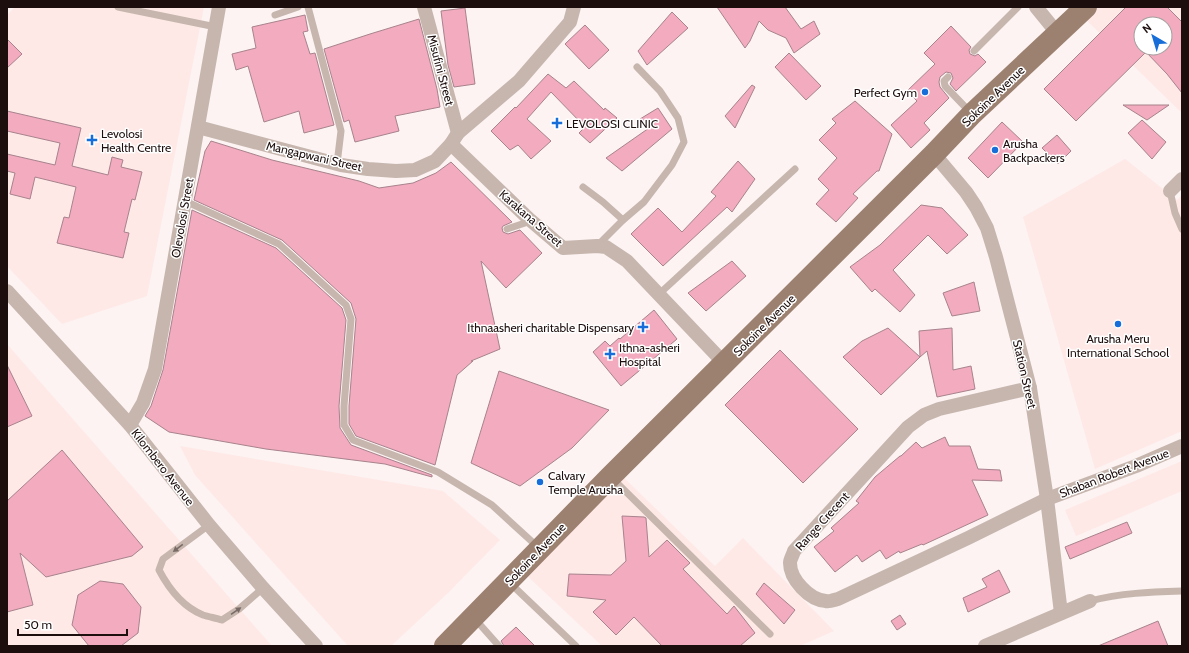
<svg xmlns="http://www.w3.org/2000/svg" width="1189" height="653" font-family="Cabin,sans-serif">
<rect width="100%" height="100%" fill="#fcf3f2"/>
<!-- built -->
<g fill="#fee9e6" fill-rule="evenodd">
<path d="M15 7H204L147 296 62 324 7 266V15Z"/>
<path d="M1073 7H1182V113ZM1141 24H1165V48H1141Z"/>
<path d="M1125 159 1177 200 1182 195V431L1095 469 1023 217Z"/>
<path d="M7 344 272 646H7Z"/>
<path d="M180 446 443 491 500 540 448 593 391 646H348L195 475Z"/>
<path d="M1182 461V491L1076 536 1065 510Z"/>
<path d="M619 473 715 566 743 538 834 631 800 646H602L522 571Z"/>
</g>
<!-- building -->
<g fill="#f2abbf" stroke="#a8828d" fill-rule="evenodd">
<path d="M717 7H785L801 29 814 21 820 34 794 53 786 38 768 30 759 21 750 41 745 48Z"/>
<path d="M1126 7H1167L1182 22V93L1167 74 1146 52 1076 121 1044 89ZM1141 24H1165V48H1141Z"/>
<path d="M465 8 475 84 454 87 448 65 441 11Z"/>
<path d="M672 12 688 28 647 65 638 51Z"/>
<path d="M305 15 308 31 303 32 310 54 315 53 334 125 304 133 299 111 264 122 248 66 236 70 232 54 256 48 252 27Z"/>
<path d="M419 19 437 89 440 107 395 116 399 131 355 142 349 120 344 122 324 49 370 34Z"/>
<path d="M585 25 609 50 589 69 565 44Z"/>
<path d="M951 26 971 47 969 50 970 54 975 56 978 54 986 62 956 91 950 84 953 78 951 73 946 72 940 77 939 82 940 87 949 98 924 123 930 130 911 148 891 125 917 101 907 91 935 64 924 53Z"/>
<path d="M7 39 22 54 7 68Z"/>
<path d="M789 53 821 86 806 100 775 67Z"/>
<path d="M548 74 566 88 574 81 604 110 605 108 617 118 590 143 579 133 585 127 551 92 527 119 551 141 531 159 518 145 510 150 491 131 515 107 516 108Z"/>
<path d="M752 85 755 87 735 128 725 116Z"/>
<path d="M855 101 892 134 879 171H877L853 194 858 198 836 222 816 204 829 190 818 179 837 158 819 140 836 123 832 119Z"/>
<path d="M1123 105H1169L1147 120Z"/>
<path d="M658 108 672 129 622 171 606 158 649 128 640 119Z"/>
<path d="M7 111 81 128 72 166 108 175 112 157 123 160 121 167 142 172 135 200 132 199 124 232 129 233 123 258 57 243 64 217 69 218 76 187 35 177 30 199 10 194 15 173 7 171V154L55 165 60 143 7 131Z"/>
<path d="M1142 120 1166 142 1152 159 1128 133Z"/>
<path d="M1002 122 1023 142 988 178 968 158Z"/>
<path d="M1057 135 1071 151 1058 164 1042 148Z"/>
<path d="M211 141 272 160 359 181 379 188 413 183 436 173 451 162 512 222 503 226 502 228 503 232 508 234 520 230 542 253 506 288 481 261 500 349 471 361H473L457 375 435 465 356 436 349 424V406L356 319 351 303 282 240 194 200 205 151Z"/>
<path d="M738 161 755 179 732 212 727 207 663 266 631 234 658 208 682 232 716 196 711 192Z"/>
<path d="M921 205 942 208 968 235 947 254 928 235 893 270 915 295 900 312 875 289 872 292 850 267 880 245Z"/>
<path d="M192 210 276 248 342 308 346 320 339 406 340 428 351 445 432 475V477L385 464 266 449 169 432 145 416 151 406 163 370Z"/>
<path d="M732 261 746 276 706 311 688 293Z"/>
<path d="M974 282 980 311 952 316 943 293Z"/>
<path d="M654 310 677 339 621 386 593 352 605 341 610 346 619 338 620 339Z"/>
<path d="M888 328 920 357 881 395 843 357 862 341Z"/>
<path d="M952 328 953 370 971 366 975 389 937 397 927 351 920 357 919 331Z"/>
<path d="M780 350 858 429 803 483 725 405Z"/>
<path d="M7 365 32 416 7 427Z"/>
<path d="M499 371 609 410 572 448 520 486 471 463Z"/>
<path d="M945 437 949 446H970L978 469 1000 470 1002 481 972 480 988 515 923 545 922 544 900 553 899 551 886 559 880 550 862 562 857 555 835 572 814 547 834 531 831 528 859 503 856 501 875 477 900 456H901L916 442 922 448Z"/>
<path d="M62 450 143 547 132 556 46 577 20 553 33 605 7 612V501Z"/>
<path d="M622 516 644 517 646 518 649 557 667 540 690 563 683 569 727 614 734 606 755 633 740 646H662L634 617 616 635 593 612 606 600 567 596 569 574 611 575 626 561Z"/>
<path d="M1127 522 1132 533 1070 559 1065 547Z"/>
<path d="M999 570 1010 592 968 612 963 598 987 587 982 579Z"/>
<path d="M100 581 123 584 141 607 138 633 121 646H89L72 625 78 595Z"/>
<path d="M764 583 795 610 784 624 756 594Z"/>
<path d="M900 615 906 624 897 630 891 621Z"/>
<path d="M1158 621 1168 646H1098Z"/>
<path d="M516 627 535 646H504L501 641Z"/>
</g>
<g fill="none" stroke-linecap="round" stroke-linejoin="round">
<!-- service -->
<g stroke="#c6b6ae" stroke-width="7">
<path d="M118 7 216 27"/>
<path d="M308 7 341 131 337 164"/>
<path d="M275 15 298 7"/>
<path d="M974 51 1018 7"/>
<path d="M948 77 944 81 945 86 970 112"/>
<path d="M583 187 603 202 623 220"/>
<path d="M1170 191 1175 213 1182 229"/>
<path d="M185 201 279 244 346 305 351 319 344 406V425L353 440 438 472 492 505 539 548"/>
<path d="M507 229 531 221"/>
<path d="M597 246 623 220 644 202 672 165 684 142 678 118 660 91 637 67"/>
<path d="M658 295 795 169"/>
<path d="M612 478 770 634"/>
<path d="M209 525 163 559 159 570C169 589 183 607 203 615 209 617 216 618 222 620L239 609 263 588"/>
<path d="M510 583 576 646"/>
<path d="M1090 601C1121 593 1150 592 1182 591"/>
<path d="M475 619 499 646"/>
</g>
<!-- minor -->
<g stroke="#c6b6ae" stroke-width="14">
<path d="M424 7 458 133"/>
<path d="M1036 7 1058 34"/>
<path d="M198 127 341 165 368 169 396 171 415 170 435 161 451 144 458 133 519 81 570 22 574 7"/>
<path d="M451 144 529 219 563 248 597 246 606 247 627 261 725 364"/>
<path d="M934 154 966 192 976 207 987 228 996 257 1030 388 1047 499 1061 613"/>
<path d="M1170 191 1182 179"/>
<path d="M7 291 130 425 209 525 263 588 316 646"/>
<path d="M1030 388 939 409 924 415 908 427 794 551C793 555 790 559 790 563 790 579 809 600 826 601 829 602 834 600 838 599L968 538 1047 499 1136 466 1182 446"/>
<path d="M130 425 143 403 155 369 219 7"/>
<path d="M985 646 1090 601"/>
</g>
<!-- primary -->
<path stroke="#9c8171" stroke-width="22" d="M445 646 610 477 934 154 972 114 1086 7"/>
</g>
<!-- one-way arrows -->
<defs><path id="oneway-solid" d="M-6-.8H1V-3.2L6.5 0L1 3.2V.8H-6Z"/></defs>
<g fill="#7a6a66">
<use href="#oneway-solid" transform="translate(178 548) rotate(143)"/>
<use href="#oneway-solid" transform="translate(236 611) rotate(-34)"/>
</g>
<!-- markers -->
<g fill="#176ed8" stroke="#fff" stroke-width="1.5">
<circle cx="925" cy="92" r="4"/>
<path d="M555 117h4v4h4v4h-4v4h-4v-4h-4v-4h4z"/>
<path d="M90 134h4v4h4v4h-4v4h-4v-4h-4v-4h4z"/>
<circle cx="995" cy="150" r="4"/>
<circle cx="1118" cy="324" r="4"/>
<path d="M641 321h4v4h4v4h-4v4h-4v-4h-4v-4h4z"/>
<path d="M608 348h4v4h4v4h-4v4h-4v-4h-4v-4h4z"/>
<circle cx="540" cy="482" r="4"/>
</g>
<g text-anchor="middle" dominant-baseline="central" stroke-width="3" stroke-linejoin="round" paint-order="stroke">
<!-- street labels -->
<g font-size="12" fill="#1c0e0d" stroke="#fff">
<text transform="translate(441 70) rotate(75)">Misufini Street</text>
<text transform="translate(993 96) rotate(-44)">Sokoine Avenue</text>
<text transform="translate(314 156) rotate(13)">Mangapwani Street</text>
<text transform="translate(182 218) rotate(-80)">Olevolosi Street</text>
<text transform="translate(531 218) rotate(41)">Karakana Street</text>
<text transform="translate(764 325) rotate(-45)">Sokoine Avenue</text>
<text transform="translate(1025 374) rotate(77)">Station Street</text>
<text transform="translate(163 467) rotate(52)">Kilombero Avenue</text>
<text transform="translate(1114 473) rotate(-21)">Shaban Robert Avenue</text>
<text transform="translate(822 521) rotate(-48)">Range Crecent</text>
<text transform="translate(535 554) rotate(-46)">Sokoine Avenue</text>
</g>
<!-- poi labels -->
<g font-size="12" fill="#1c0e0d" stroke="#fff" text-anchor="start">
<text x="917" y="92" text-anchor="end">Perfect Gym</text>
<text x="566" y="123">LEVOLOSI CLINIC</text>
<text x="101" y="133">Levolosi<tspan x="101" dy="14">Health Centre</tspan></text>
<text x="1003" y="143">Arusha<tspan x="1003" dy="14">Backpackers</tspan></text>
<text x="634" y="327" text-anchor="end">Ithnaasheri charitable Dispensary</text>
<text x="1118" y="338" text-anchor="middle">Arusha Meru<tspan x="1118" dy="14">International School</tspan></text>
<text x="619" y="347">Ithna-asheri<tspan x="619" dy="14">Hospital</tspan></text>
<text x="548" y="475">Calvary<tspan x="548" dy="14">Temple Arusha</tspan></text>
</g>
</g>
<!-- border -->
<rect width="1189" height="653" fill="none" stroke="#1c0e0d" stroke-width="16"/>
<!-- north arrow -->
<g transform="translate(1153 36) rotate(322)"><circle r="19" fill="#ffffff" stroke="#a49f9e"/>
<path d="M0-3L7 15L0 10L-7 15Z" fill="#176ed8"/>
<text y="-6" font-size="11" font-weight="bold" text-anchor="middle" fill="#1c0e0d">N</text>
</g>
<!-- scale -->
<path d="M18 629v6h109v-6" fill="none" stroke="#1c0e0d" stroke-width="2"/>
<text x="24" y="629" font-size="12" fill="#1c0e0d" stroke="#ffffff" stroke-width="3" paint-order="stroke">50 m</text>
</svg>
